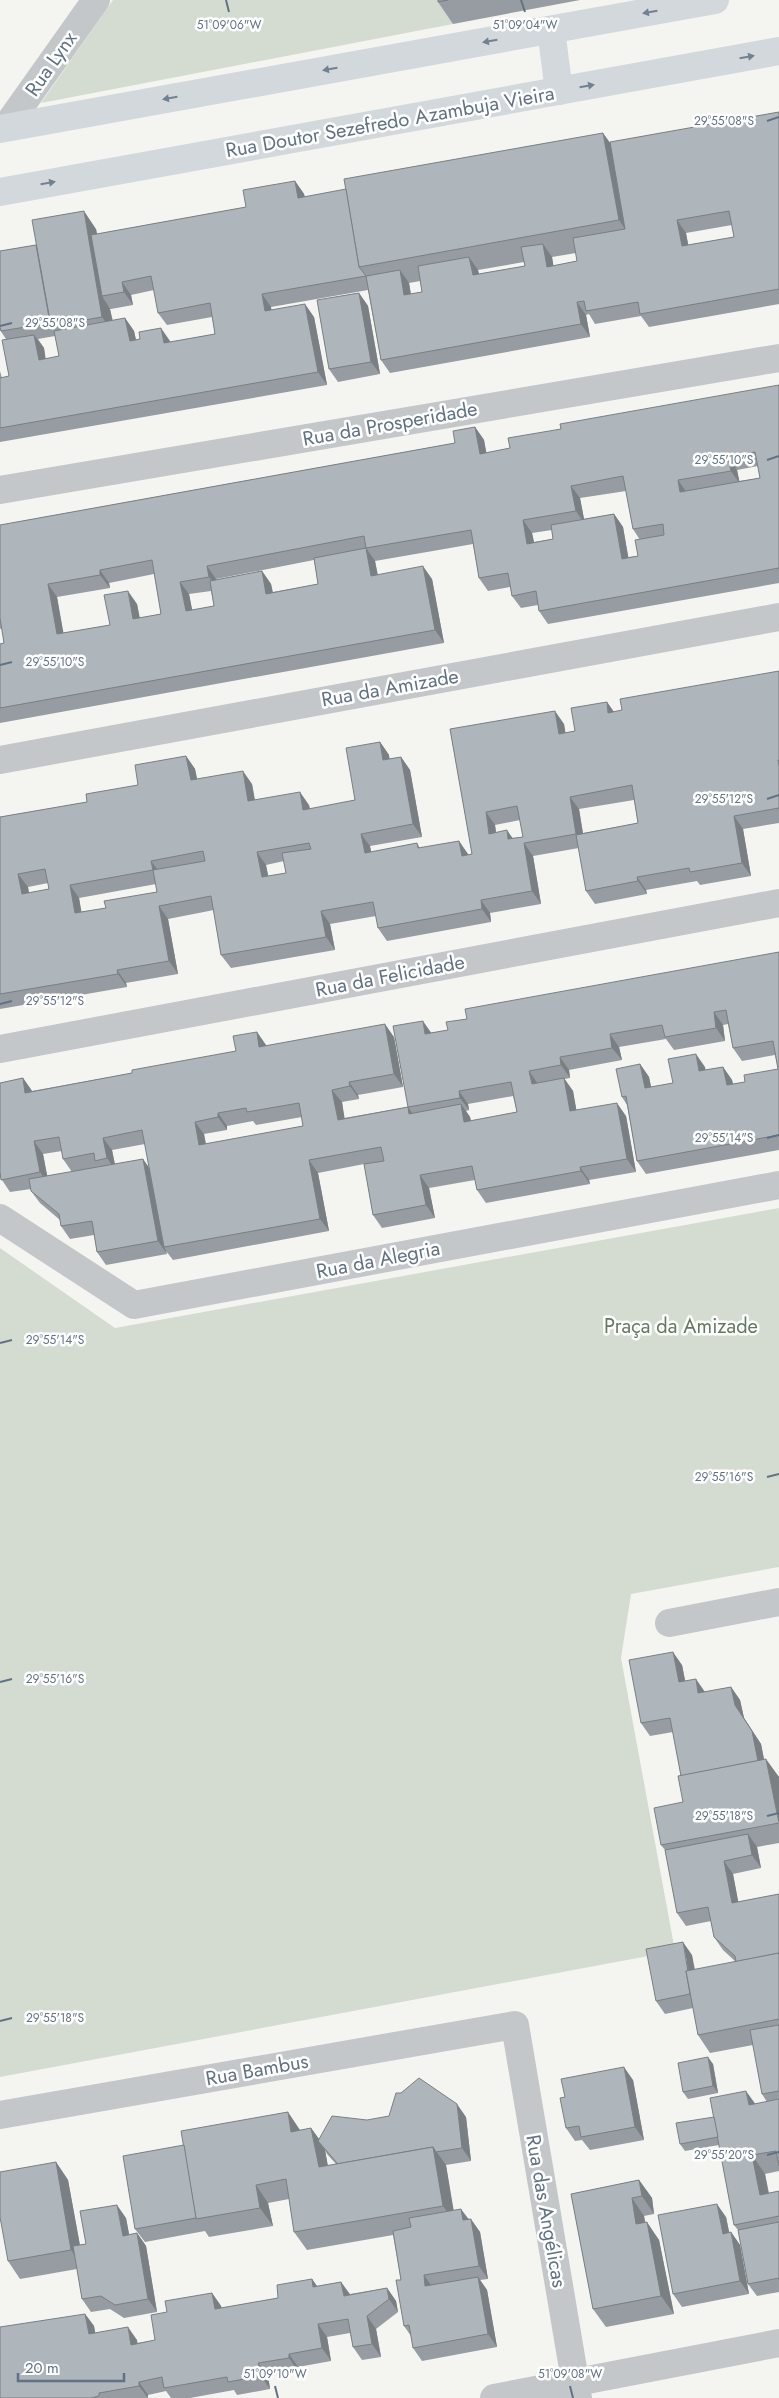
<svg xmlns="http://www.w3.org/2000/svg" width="779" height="2398" font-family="Jost,sans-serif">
<rect width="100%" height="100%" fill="#f4f5f0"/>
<!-- green -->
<g fill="#d4dcd1">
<path d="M113 0H449L453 24 41 103Z"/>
<path d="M779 1208V1567L631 1594 621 1658 675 1951 0 2077V1248L115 1328Z"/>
</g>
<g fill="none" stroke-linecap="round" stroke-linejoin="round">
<!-- minor -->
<g stroke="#c3c7ca" stroke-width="28">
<path d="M6 127 96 0"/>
<path d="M0 490 779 358"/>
<path d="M0 760 779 617"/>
<path d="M0 1049 779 903"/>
<path d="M0 1218 134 1305 779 1185"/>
<path d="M669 1623 779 1602"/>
<path d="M0 2115 515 2025 578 2398"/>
<path d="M494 2398 779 2343"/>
</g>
<!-- secondary -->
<g stroke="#d2d8dc" stroke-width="28">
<path d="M551 30 559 91"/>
<path d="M0 129 715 0"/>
<path d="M0 192 779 51"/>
</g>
</g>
<!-- wall -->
<g fill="#969ca1" fill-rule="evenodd">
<path d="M438 0H580L453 24 438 2Z"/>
<path d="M779 112V304L649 327 641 316 595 324 589 314 586 315 590 337 390 373 381 360 368 290 271 307V310L314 317 327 385 0 442V371L2 378 9 376 6 339 0 330V251L36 245 96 229 97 234 246 207 295 181 304 194 305 197ZM732 225 734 237 688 245 686 233ZM576 253 577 261 553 266 552 257ZM524 262 525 266 479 274 478 270ZM420 281 422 292 411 294 409 283ZM154 290 158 313 167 325 212 317 215 334 170 342V341L136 340 134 331 125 318 113 321 110 309H111L133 305 131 295ZM55 336 59 356 45 359 44 348 38 339Z"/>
<path d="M359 293 368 306 380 374 338 382 329 369Z"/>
<path d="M779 385V583L548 624 539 611 538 605 521 608 512 596 510 587 488 591 479 578 473 544 427 552 375 561 378 575 432 579 444 643 0 723V644L4 643 2 628 0 629V525L455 443 475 427 484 440 486 453 510 448 561 429ZM758 466 760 478 739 481 737 470ZM626 491 633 529 640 540 638 556 628 557 623 527 614 514 584 519 580 498ZM552 530 553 539 534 542 532 533ZM314 560 318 584 273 592 271 584 262 571 216 580V579ZM154 574 161 614 140 618 137 604 110 625 63 633 57 597 110 588 109 583ZM211 591 214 606 192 610 189 594Z"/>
<path d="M779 671V823L743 829 751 876 700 885 697 881 646 890 647 894 595 904 586 891 579 848 533 856 541 904 490 913 491 922 387 941 378 928 376 916 330 924 335 950 231 968 221 955 214 910 168 919 178 974 126 983 127 987 0 1009V817L87 802 138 785 186 756 195 769 197 779 252 784 255 800 309 805 310 809 355 800 380 742 389 755V759L401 757 410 770 422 837 370 846 371 852 417 843 420 848 459 841 468 855 472 854 450 729 564 724 565 733 575 731 607 702 614 712ZM634 800 638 823 583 833 579 809ZM520 820 523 837 513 838 496 833 495 825ZM284 861 286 873 268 876 266 865ZM48 883 49 889 29 893 28 887ZM156 884 157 892 106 908 81 912 79 898Z"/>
<path d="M779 952V1150L646 1174 637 1161 627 1105 622 1097 640 1064 649 1077 651 1087 673 1083 705 1067V1070L723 1067 732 1080 733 1084 745 1082 778 1069 775 1055 742 1061 733 1048 728 1024 723 1025 725 1041 674 1050 666 1039 619 1047 622 1060 569 1070 570 1078 564 1079 573 1091 576 1110 626 1116 636 1172 589 1180 590 1184 486 1203 477 1190 475 1180 429 1188 435 1218 382 1228 373 1215 364 1164 318 1173 329 1231 173 1260 166 1251 167 1254 106 1265 97 1252 94 1235 70 1239 61 1226 60 1220 40 1203 31 1191V1189L10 1192 0 1177V1083L23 1078 32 1091 132 1073 236 1051 257 1032 266 1046 394 1037 403 1087 358 1095 359 1099 342 1102 344 1118 408 1107 431 1033 448 1030 467 1019ZM513 1096 517 1112 471 1121 470 1117 466 1111 469 1110 468 1104ZM302 1117 303 1126 206 1144 204 1134 227 1130V1126L253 1121 256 1125ZM145 1144 149 1168 143 1159 115 1164 112 1150ZM62 1151 63 1159 72 1172 47 1176 43 1154Z"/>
<path d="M682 1665 685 1681 705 1692 731 1687 740 1700 744 1718 761 1744 764 1760 779 1777V1843L757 1847 761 1868 733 1874 738 1902 779 1894V2171L765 2174 769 2193 779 2191V2292L757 2296 748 2284 738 2230 734 2225 719 2145 685 2151 680 2144 714 2117 755 2104 767 2102 762 2094 753 2045 710 2053 698 2035 693 2008 665 2014 656 2001 692 1955 694 1970 736 1962 723 1950 714 1937 711 1921 686 1926 677 1913 665 1850 661 1845 683 1802 681 1776 673 1732 650 1736 641 1723Z"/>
<path d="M713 2064 718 2093 688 2099 683 2092Z"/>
<path d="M633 2080 644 2140 590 2150 582 2140 575 2141 566 2128 565 2097Z"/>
<path d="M466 2117 471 2161 446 2165 453 2210 469 2219 480 2232 488 2279 480 2280 487 2290 497 2347 422 2361 413 2348 411 2336 404 2326 401 2280 393 2235 307 2250 294 2232 289 2199 268 2203 273 2226 209 2237 205 2231 145 2242 135 2229 300 2130H301L311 2128 319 2139 367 2120ZM325 2150 327 2154 336 2164 328 2166Z"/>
<path d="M56 2162 68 2180 80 2245 86 2244 126 2218 129 2235 137 2233 146 2246 157 2312 124 2318 110 2309 91 2312 82 2299 77 2269 20 2279 8 2261Z"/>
<path d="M639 2180 652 2198 654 2214 644 2216 645 2222 659 2240 674 2314 606 2327 593 2309 571 2194Z"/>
<path d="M726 2217 729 2232H731L740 2245 749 2294 682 2307 673 2294Z"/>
<path d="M312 2279 317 2286 341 2282 350 2294 387 2288 396 2301 398 2312 376 2329 381 2357 362 2360 353 2347 350 2333 327 2337 331 2361 298 2367V2371L268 2376 270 2389 237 2395 234 2390 190 2398H171L166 2391 148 2395V2398H0L85 2314 94 2326 95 2333 137 2340V2343L155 2340 167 2312 212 2293 221 2306 222 2308 278 2298Z"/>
</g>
<!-- shaded-wall -->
<g fill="#7a7f83">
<path d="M603 133 619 155 634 242 619 220Z"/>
<path d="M295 181 304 194 307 211 298 198Z"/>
<path d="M84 211 96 229 108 295 102 296 110 309 115 335 102 317Z"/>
<path d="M677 220 686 233 691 259 682 246Z"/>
<path d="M543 244 552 257 556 280 547 267Z"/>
<path d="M469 257 478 270 482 288 473 275Z"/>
<path d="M400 270 409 283 413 308 404 295Z"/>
<path d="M122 282 131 295 133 305 124 292Z"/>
<path d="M359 293 368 306 380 374 371 362Z"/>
<path d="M262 294 271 307 274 324 265 311Z"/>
<path d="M577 302 586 315 590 337 581 324Z"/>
<path d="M305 304 314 317 327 385 318 372Z"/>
<path d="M125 318 134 331 139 354 130 341Z"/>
<path d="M161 328 170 341 173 356 164 343Z"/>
<path d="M34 335 44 348 48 373 39 360Z"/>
<path d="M475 427 484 440 489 467 480 454Z"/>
<path d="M728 457 737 470 740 484 731 471Z"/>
<path d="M678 480 687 493 680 492Z"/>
<path d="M571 486 580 498 585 524 576 511Z"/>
<path d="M614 514 623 527 631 572 622 559Z"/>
<path d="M523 520 532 533 537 557 527 544Z"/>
<path d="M366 548 375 561 380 589 371 576Z"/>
<path d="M207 566 216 579 218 589 209 577Z"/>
<path d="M423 566 432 579 444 643 435 630Z"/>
<path d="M100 570 109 583 110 588 100 575Z"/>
<path d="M262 571 271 584 275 606 266 594Z"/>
<path d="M180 582 189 594 195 624 186 611Z"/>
<path d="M48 584 57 597 66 647 57 634Z"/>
<path d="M128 591 137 604 142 632 133 619Z"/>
<path d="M607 702 616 715 608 713Z"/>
<path d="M555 711 564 724 568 747 559 734Z"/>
<path d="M380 742 389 755 392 773 383 760Z"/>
<path d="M186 756 195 769 200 793 191 780Z"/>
<path d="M401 757 410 770 422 837 413 824Z"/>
<path d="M243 771 252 784 257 814 248 801Z"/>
<path d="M300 792 309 805 312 823 303 810Z"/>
<path d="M570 797 579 809 585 847 576 834Z"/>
<path d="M486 812 495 825 498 847 489 834Z"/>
<path d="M734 816 743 829 751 876 742 863Z"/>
<path d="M507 830 516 843 508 839Z"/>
<path d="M361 834 370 846 374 866 365 853Z"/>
<path d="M459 841 468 854 471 869 462 856Z"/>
<path d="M524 843 533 856 541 904 532 891Z"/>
<path d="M257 852 266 865 271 890 262 877Z"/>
<path d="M151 861 160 873 153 870Z"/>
<path d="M18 874 28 887 31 907 22 894Z"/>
<path d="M637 877 646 890 647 894 638 881Z"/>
<path d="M70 885 79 898 84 926 75 913Z"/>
<path d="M481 900 490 913 491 922 482 909Z"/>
<path d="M159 906 168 919 178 974 169 961Z"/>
<path d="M321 911 330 924 335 950 326 937Z"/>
<path d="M117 970 126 983 127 987 118 974Z"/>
<path d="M714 1012 723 1025 725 1041 716 1028Z"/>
<path d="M423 1021 432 1034H425Z"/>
<path d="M385 1024 394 1037 403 1087 394 1074Z"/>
<path d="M257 1032 266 1045 268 1060 259 1047Z"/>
<path d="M610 1034 619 1047 622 1060 612 1048Z"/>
<path d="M696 1054 705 1067 708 1084 699 1071Z"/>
<path d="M560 1057 569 1070 570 1078 561 1065Z"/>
<path d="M640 1064 649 1077 654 1101 645 1088Z"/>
<path d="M723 1067 732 1080 736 1098 727 1085Z"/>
<path d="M529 1071 538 1084H532Z"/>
<path d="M23 1078 32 1091 25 1093Z"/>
<path d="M564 1078 573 1091 579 1124 570 1111Z"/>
<path d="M349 1082 358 1095 359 1099 350 1086Z"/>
<path d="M332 1090 342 1102 347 1133 338 1120Z"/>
<path d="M459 1091 468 1104 469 1110 460 1098Z"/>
<path d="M617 1103 626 1116 636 1172 627 1159Z"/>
<path d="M461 1104 470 1117 474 1135 464 1122Z"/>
<path d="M408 1107 417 1120 409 1114Z"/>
<path d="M218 1113 227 1126V1130L218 1117Z"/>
<path d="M195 1122 204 1134 208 1158 199 1145Z"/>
<path d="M103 1138 112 1150 116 1171 107 1158Z"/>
<path d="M34 1141 43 1154 49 1185 40 1172Z"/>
<path d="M143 1159 152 1172 164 1247 166 1251 167 1254 158 1241Z"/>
<path d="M309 1160 318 1173 329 1231 320 1219Z"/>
<path d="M580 1167 589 1180 590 1184 581 1171Z"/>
<path d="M420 1175 429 1188 435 1218 426 1205Z"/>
<path d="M673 1652 682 1665 688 1695 679 1682Z"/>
<path d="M696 1679 705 1692 698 1693Z"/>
<path d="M731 1687 740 1700 744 1718 761 1744 768 1779 759 1766 735 1705Z"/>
<path d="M766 1759 779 1777V1823Z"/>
<path d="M748 1834 757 1847 761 1868 752 1855Z"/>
<path d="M724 1861 733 1874 741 1916 732 1903Z"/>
<path d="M683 1942 692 1955 702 2006 693 1993Z"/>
<path d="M708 2057 713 2064 718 2093 713 2086Z"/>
<path d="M624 2067 633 2080 644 2140 635 2127Z"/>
<path d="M746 2091 759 2109 749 2105Z"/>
<path d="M457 2104 466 2117 471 2161 462 2148Z"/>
<path d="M288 2112 300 2130 304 2150 291 2132Z"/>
<path d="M311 2128 324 2146 318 2141 325 2150 331 2185 319 2167Z"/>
<path d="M433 2147 446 2165 456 2224 443 2206Z"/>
<path d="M752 2155 765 2174 772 2213 760 2195Z"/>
<path d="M56 2162 68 2180 84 2268 71 2250Z"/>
<path d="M639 2180 652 2198 654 2214 642 2196Z"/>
<path d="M256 2185 268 2203 273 2226 260 2208Z"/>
<path d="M632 2198 644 2216 649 2242 636 2224Z"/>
<path d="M717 2204 726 2217 732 2246 723 2234Z"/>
<path d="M117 2205 126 2218 132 2249 123 2236Z"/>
<path d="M461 2209 470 2221 463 2220Z"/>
<path d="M471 2219 480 2232 488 2279 479 2266Z"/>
<path d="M647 2222 659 2240 674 2314 661 2296Z"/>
<path d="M731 2232 740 2245 749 2294 740 2281Z"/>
<path d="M137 2233 146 2246 157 2312 148 2299Z"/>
<path d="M424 2275 433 2288 425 2286Z"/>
<path d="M478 2277 487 2290 497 2347 488 2334Z"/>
<path d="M312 2279 321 2292 313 2287Z"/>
<path d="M341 2282 350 2295 344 2296Z"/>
<path d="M387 2288 396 2301 398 2312 389 2299Z"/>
<path d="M212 2293 221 2306 224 2322 215 2309Z"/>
<path d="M85 2314 94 2326 98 2347 89 2334Z"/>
<path d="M367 2316 376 2329 381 2357 372 2344Z"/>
<path d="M318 2324 327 2337 331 2361 322 2348Z"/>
<path d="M128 2327 137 2340 140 2358 131 2345Z"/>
<path d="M289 2354 298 2367V2371L289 2358Z"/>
<path d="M258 2363 268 2376 270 2389 261 2376Z"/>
<path d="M139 2382 148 2395V2398L139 2386Z"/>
</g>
<!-- building -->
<g fill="#aeb5bb" stroke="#7a7f83" fill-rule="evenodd">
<path d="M438 0H448L438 2Z"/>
<path d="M779 112V289L640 314 638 302 586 311 584 301 577 302 581 324 381 360 366 276 400 270 404 295 422 292 418 266 469 257 473 275 525 266 521 247 543 244 547 267 577 261 573 238 625 229 610 142ZM729 211 734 237 682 246 677 220Z"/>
<path d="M603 133 619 220 359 267 344 179Z"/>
<path d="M295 181 298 198 346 189 359 267 366 276 262 294 265 311 305 304 318 372 0 428V378L9 376 2 340 34 335 39 360 59 356 54 331 125 318 130 341 140 339 139 332 161 328 164 343 215 334 210 303 158 313 151 276 122 282 124 292 102 296 91 235 246 207 243 190Z"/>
<path d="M84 211 102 317 51 326 32 220Z"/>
<path d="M36 245 50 323 1 331 0 327V251Z"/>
<path d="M359 293 371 362 329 369 317 300Z"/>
<path d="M779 385V568L539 611 536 591 512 596 508 573 479 578 471 530 418 539 366 548 371 576 423 566 435 630 0 708V644L4 643 0 618V525L455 443 453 431 475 427 480 454 510 448 508 438 561 429 560 424ZM755 452 760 478 680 492 678 480 731 471 728 457ZM623 476 633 529 663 524 664 535 635 540 638 556 622 559 614 514 551 525 553 539 527 544 523 520 576 511 571 486ZM364 536 366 548 314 558 318 584 266 594 262 571 210 581 214 606 186 611 180 582 209 577 207 566ZM152 560 161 614 133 619 128 591 104 595 110 625 57 634 48 584 100 575V570Z"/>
<path d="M779 671V760H778L779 766V808L734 816 742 863 690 872 689 868 637 877 638 881 586 891 576 835 638 823 632 785 570 797 576 834 524 843 532 891 481 900 482 909 378 928 373 902 321 911 326 937 221 955 211 896 159 906 169 961 117 970 118 974 0 994V817L87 802 86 794 138 785 135 765 186 756 191 780 243 771 248 801 300 792 303 810 355 800 346 748 380 742 383 760 401 757 413 824 361 834 365 853 417 843 418 848 459 841 462 856 472 854 450 729 555 711 559 734 575 731 571 708 607 702 608 713 622 710 620 699ZM517 806 523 837 508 839 507 830 489 834 486 812ZM309 843 311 849 282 853 286 873 262 877 257 852ZM203 851 205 861 153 870 151 861ZM45 869 49 889 22 894 18 874ZM153 870 157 892 104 901 106 908 75 913 70 885Z"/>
<path d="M779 952V1135L637 1161 626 1096 622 1097 616 1069 640 1064 645 1088 673 1083 668 1059 696 1054 699 1071 723 1067 727 1085 745 1082 744 1075 778 1069 773 1041 733 1048 726 1010 714 1012 716 1028 665 1037 662 1025 610 1034 612 1048 560 1057 561 1065 529 1071 532 1084 564 1078 570 1111 617 1103 627 1159 580 1167 581 1171 477 1190 472 1166 420 1175 426 1205 373 1215 364 1164 384 1161 381 1147 309 1160 320 1219 164 1247 142 1130 103 1138 107 1158 95 1161 94 1153 63 1159 59 1137 34 1141 40 1172 1 1180 0 1172V1083L23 1078 25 1093 132 1073V1070L236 1051 233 1036 257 1032 259 1047 385 1024 394 1074 349 1082 350 1086 332 1090 338 1120 408 1107 393 1026 423 1021 425 1034 448 1030 446 1022 467 1019 465 1009ZM511 1082 517 1112 464 1122 461 1104 409 1114 408 1107 460 1098 459 1091ZM299 1103 303 1126 199 1145 195 1122 218 1117V1113L246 1108 247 1112Z"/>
<path d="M143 1159 158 1241 97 1252 92 1221 61 1226 59 1214 31 1191 29 1179Z"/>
<path d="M673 1652 679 1682 696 1679 698 1693 731 1687 735 1705 752 1731 758 1761 681 1776 670 1718 641 1723 629 1660Z"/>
<path d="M766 1759 779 1823 661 1845 654 1808 683 1802 678 1776Z"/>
<path d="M748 1834 752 1855 724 1861 732 1903 779 1894V1953L736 1962 735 1956 714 1937 708 1907 677 1913 665 1850Z"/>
<path d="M683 1942 688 1971H686L690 1994 656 2001 646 1949Z"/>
<path d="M779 1953V2019L698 2035 686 1971Z"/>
<path d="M779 2025V2091L762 2094 750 2030Z"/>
<path d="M708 2057 713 2086 683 2092 678 2063Z"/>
<path d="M624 2067 635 2127 581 2137 579 2126 566 2128 560 2098 565 2097 561 2079Z"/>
<path d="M419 2078 457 2104 462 2148 436 2152 433 2147 337 2164V2163L318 2141 332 2116 367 2120 389 2116 396 2093H401Z"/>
<path d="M746 2091 749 2105 779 2099V2166L776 2151 752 2155 760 2195 779 2191V2216L734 2225 710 2098Z"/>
<path d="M288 2112 291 2132 311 2128 319 2167 433 2147 443 2206 294 2232 286 2179 256 2185 260 2208 196 2219 181 2131Z"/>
<path d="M714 2117 718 2137 680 2144 676 2123Z"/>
<path d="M184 2145 196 2218 135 2229 123 2156Z"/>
<path d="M56 2162 71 2250 8 2261 0 2217V2172Z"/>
<path d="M639 2180 642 2196 632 2198 636 2224 647 2222 661 2296 593 2309 571 2194Z"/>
<path d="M717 2204 723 2234 731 2232 740 2281 673 2294 658 2215Z"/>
<path d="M117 2205 123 2236 137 2233 148 2299 115 2305 101 2296 82 2299 73 2246 86 2244 80 2211Z"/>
<path d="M461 2209 463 2220 471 2219 479 2266 424 2275 425 2286 478 2277 488 2334 413 2348 409 2325 404 2326 396 2280H401L393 2231 411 2227 409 2218Z"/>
<path d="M779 2222V2278L748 2284 738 2230Z"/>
<path d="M312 2279 313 2287 341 2282 344 2296 387 2288 389 2299 367 2316 372 2344 353 2347 348 2319 318 2324 322 2348 289 2354V2358L258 2363 261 2376 228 2382 227 2377 164 2388 162 2377 139 2382V2386L99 2393V2396L90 2398H0V2327L85 2314 89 2334 128 2327 131 2345 155 2340 151 2315 167 2312 165 2301 212 2293 215 2309 278 2298 277 2285Z"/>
</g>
<!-- one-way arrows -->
<defs><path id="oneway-solid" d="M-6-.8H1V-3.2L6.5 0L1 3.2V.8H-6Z" transform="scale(1.25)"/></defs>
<g fill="#728191">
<use href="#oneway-solid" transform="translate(650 12) rotate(170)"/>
<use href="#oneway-solid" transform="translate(490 41) rotate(170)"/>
<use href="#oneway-solid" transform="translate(747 57) rotate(-10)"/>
<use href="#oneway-solid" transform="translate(330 69) rotate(170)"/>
<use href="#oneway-solid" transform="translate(587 86) rotate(-10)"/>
<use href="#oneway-solid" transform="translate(170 98) rotate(170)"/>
<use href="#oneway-solid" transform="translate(48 183) rotate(-10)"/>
</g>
<!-- ticks -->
<path fill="none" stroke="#617284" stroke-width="2" d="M226 0 229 12M521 0 525 12M767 121 779 117M0 326 12 323M767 460 779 456M0 665 12 662M767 799 779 795M0 1004 12 1001M767 1138 779 1135M0 1343 12 1340M767 1477 779 1474M0 1682 12 1679M767 1816 779 1813M0 2021 12 2018M767 2155 779 2152M275 2386 278 2398M570 2386 573 2398"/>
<g text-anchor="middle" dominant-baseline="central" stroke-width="5" stroke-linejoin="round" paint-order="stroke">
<!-- street labels -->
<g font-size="20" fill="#617284" stroke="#fff">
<text transform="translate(51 64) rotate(-55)">Rua Lynx</text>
<text transform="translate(390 122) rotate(-10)">Rua Doutor Sezefredo Azambuja Vieira</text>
<text transform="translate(390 424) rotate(-10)">Rua da Prosperidade</text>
<text transform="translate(390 688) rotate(-10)">Rua da Amizade</text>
<text transform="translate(390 976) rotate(-11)">Rua da Felicidade</text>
<text transform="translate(378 1260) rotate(-11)">Rua da Alegria</text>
<text transform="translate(257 2070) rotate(-10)">Rua Bambus</text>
<text transform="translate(546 2211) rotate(80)">Rua das Angélicas</text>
</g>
<!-- park labels -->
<g font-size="20" fill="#647a60" stroke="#fff">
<text x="681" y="1326">Praça da Amizade</text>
</g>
</g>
<g font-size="12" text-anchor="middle" fill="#617284" stroke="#fff" stroke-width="5" stroke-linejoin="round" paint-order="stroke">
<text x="229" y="29">51°09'06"W</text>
<text x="525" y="29">51°09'04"W</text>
<text x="724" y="125">29°55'08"S</text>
<text x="55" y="327">29°55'08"S</text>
<text x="724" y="464">29°55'10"S</text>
<text x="55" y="666">29°55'10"S</text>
<text x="724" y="803">29°55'12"S</text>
<text x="55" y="1005">29°55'12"S</text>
<text x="724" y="1142">29°55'14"S</text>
<text x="55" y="1344">29°55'14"S</text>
<text x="724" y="1481">29°55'16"S</text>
<text x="55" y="1683">29°55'16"S</text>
<text x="724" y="1820">29°55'18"S</text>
<text x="55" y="2022">29°55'18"S</text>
<text x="724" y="2159">29°55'20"S</text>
<text x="275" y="2378">51°09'10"W</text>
<text x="570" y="2378">51°09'08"W</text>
</g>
<!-- scale -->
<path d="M18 2373v8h106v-8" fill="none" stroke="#617284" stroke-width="2.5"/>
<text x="25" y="2373" font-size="15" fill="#617284" stroke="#ffffff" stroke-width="4" paint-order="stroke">20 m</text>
</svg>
